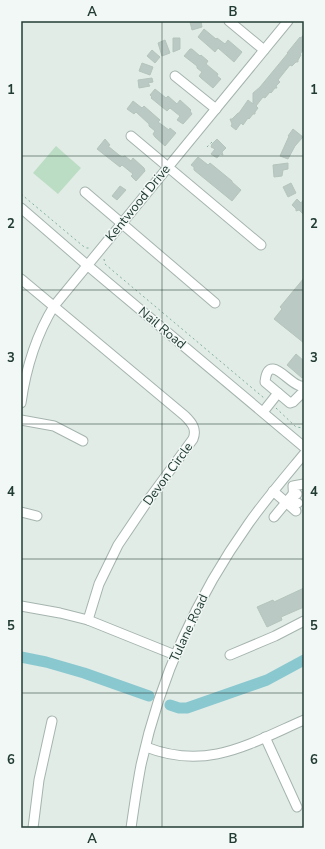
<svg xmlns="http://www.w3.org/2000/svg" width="325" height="849" font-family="'Nunito Sans',sans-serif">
<rect width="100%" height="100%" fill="#e2ece7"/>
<!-- green -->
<path fill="#bbddc3" d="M56 146 81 168 58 194 33 173Z"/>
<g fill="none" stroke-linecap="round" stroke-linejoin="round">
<!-- river -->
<g stroke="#8ac8d0" stroke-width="11">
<path d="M21 657 46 662 84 673 149 696"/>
<path d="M170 705 179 708H187L267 680 304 660"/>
</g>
</g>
<!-- building -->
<g fill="#bac9c3" stroke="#b4c5bd">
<path d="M193 21H201L202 27 192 30 190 22Z"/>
<path d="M204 29 216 39 217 38 225 44 228 40 242 52 234 62 218 48 215 52 198 37Z"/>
<path d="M304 34V49L300 54 301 55 298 60V62H296L292 66 290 65 278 80 280 82 276 86 277 88H275L271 93 270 92 265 98 263 97 256 106 258 108 255 112V114H253L249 119 248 118 243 125 241 123 236 130 231 126 232 124 230 119H232L238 113H239L248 100 253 104V93L260 87 288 53H287L300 37 301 38Z"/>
<path d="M173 38H180V49L173 52Z"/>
<path d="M165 40 170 53 162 56 158 43Z"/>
<path d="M190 49H192L200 56 201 55 208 61 206 64 218 74 217 76 221 79 213 88 201 78 199 76 202 72 197 68V66L184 56Z"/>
<path d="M152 50 160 57 155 63 147 56Z"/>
<path d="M142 63 153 67 150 75 139 71Z"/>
<path d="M152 78 153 82 148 83 150 86 139 88 138 80Z"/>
<path d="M155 89 166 98 168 96 177 104 180 100 191 110 190 111 192 114 183 124 177 120 180 116 170 108 167 111 151 98 152 97 150 95Z"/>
<path d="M133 101 142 108 144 106 160 120 158 122 169 130 170 128 176 133 165 146 155 137 153 134 155 131 149 126V124L136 112 134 114 127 109Z"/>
<path d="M293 129 303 137 295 146 288 159 280 156 289 136H288Z"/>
<path d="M105 139 110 145 108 146 119 155 122 157 125 156 131 161 133 158 144 168 145 171 136 181 131 176 133 174 122 165 120 167 97 149Z"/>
<path d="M217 139 226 148 222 152 223 155 220 154 217 158 211 154 215 149 211 147 212 144Z"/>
<path d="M198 157 208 165 210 163 232 181V182L241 190 232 201 194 170V167L191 165Z"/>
<path d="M288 163V169L283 170 282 176 274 177 273 165Z"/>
<path d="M291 183 296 193 288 197 283 187Z"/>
<path d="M120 186 126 190 117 200 112 196Z"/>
<path d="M297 199 301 203 304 199V215L299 210 296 211V209L292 205Z"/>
<path d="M304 278V343L274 319 282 309 280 307Z"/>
<path d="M296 354 304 361V375L302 378 287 365Z"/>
<path d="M304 588V607L281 617 282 620 267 627 257 607 273 600 274 602Z"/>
</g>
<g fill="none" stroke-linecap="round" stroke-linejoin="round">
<defs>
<g id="minor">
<path d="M229 21 264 50"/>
<path d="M175 76 216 109"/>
<path d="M131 136 261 245"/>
<path d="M85 192 215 303"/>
<path d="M21 208 87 265 304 447"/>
<path d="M21 279 185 416C192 423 197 429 193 439L149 499 118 545 99 584 88 620"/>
<path d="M304 387C303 386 299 386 298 385 287 381 268 353 265 382L290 403 293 402 304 391"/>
<path d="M21 403C26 368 35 337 54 306L288 21"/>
<path d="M263 412 278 393"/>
<path d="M21 420 54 426 83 441"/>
<path d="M273 491 296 511"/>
<path d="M298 503 294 504 293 486 304 484"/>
<path d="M21 512 37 516"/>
<path d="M274 517 293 494H297"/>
<path d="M21 606 60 613 88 620 175 655"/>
<path d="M230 655 275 636 304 621"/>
<path d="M265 737 297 807"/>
<path d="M146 747C207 771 249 744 304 720"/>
<path d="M33 828 39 780 52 721"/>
<path d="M131 828C134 807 137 786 141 765 160 678 197 596 249 523 266 499 285 477 304 454"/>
</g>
</defs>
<!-- minor casing -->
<use href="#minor" stroke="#a5b4ae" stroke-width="11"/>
<!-- path -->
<g stroke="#82af9f" stroke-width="1" stroke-dasharray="2 3" stroke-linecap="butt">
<path d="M207 147 212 142"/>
<path d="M21 194 83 246 86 248H91"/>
<path d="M104 259 105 264 112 270 264 398"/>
<path d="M276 408 296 427 304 428"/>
</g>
<!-- minor -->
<use href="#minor" stroke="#fff" stroke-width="9"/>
</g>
<!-- grid -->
<path fill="none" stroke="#223c34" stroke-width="1" stroke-opacity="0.55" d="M162 21V828M21 156H304M21 290H304M21 424H304M21 559H304M21 693H304"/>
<g text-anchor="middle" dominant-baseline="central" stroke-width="3" stroke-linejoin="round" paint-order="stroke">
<!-- street labels -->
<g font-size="13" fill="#223c34" stroke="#f2f8f5">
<text transform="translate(138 203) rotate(-51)">Kentwood Drive</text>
<text transform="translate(162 328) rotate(40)">Nail Road</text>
<text transform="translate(168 474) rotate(-54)">Devon Circle</text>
<text transform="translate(189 628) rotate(-65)">Tulane Road</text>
</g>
</g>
<!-- border -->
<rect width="325" height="849" fill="none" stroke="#f2f8f5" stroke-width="44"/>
<rect x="22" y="22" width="281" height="805" fill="none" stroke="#223c34" stroke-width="1.5"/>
<g font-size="13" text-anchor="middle" font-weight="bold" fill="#223c34">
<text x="92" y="16">A</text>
<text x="233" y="16">B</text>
<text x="11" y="94">1</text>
<text x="314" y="94">1</text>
<text x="11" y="228">2</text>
<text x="314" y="228">2</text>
<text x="11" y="362">3</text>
<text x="314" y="362">3</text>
<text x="11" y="496">4</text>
<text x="314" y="496">4</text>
<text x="11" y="630">5</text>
<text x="314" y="630">5</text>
<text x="11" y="764">6</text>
<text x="314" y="764">6</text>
<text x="92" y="843">A</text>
<text x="233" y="843">B</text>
</g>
</svg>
